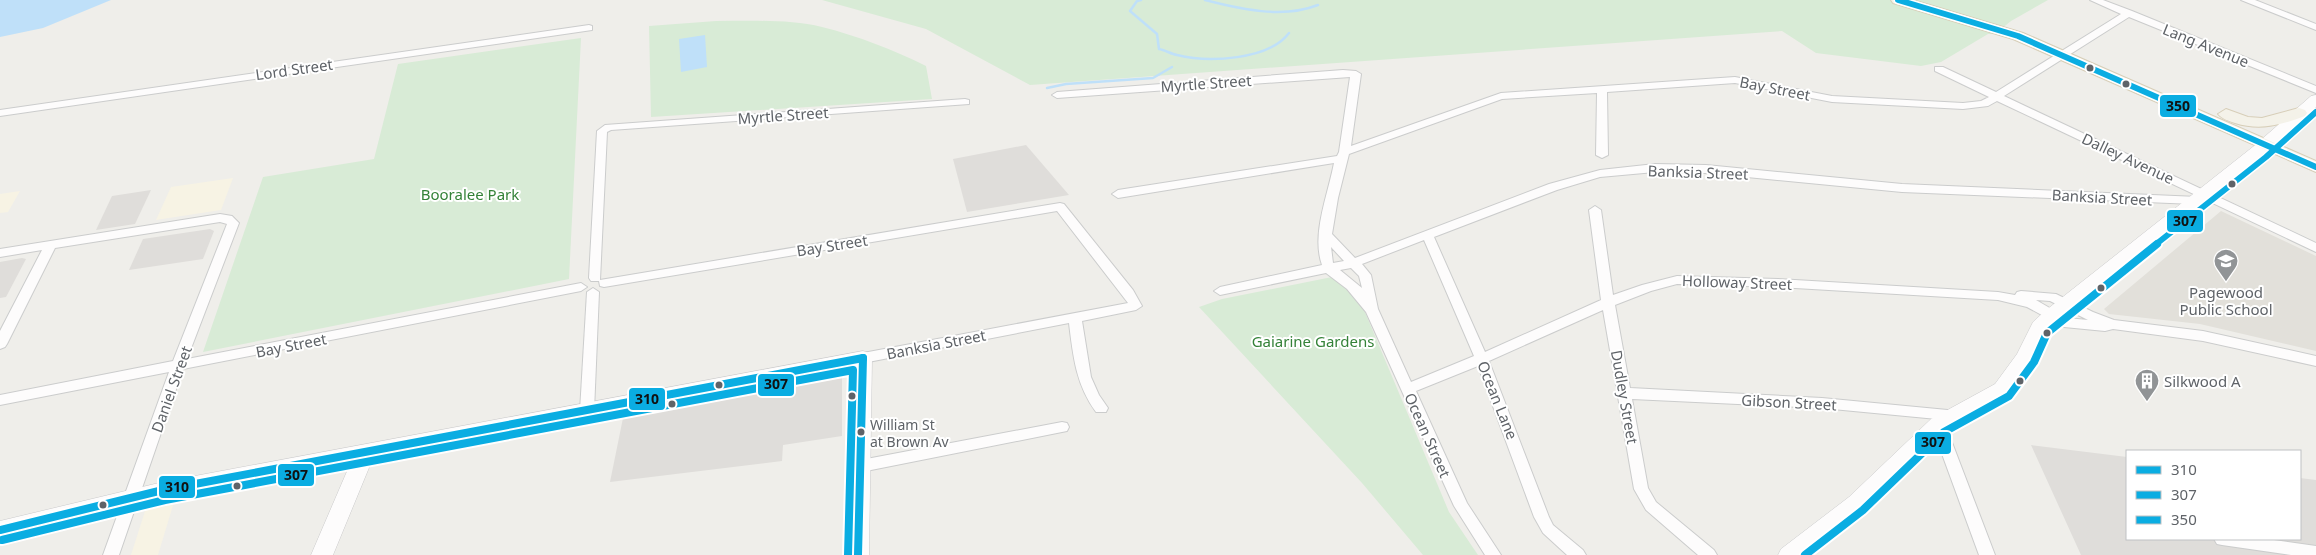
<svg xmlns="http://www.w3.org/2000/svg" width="2316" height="555" font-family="'Noto Sans',sans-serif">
<rect width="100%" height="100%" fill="#efeeea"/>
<!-- commercial -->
<g fill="#f7f3e4">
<path d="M233 178 221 210 156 220 171 187Z"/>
<path d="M20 191 8 212 0 213V194Z"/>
<path d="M174 502 158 555H131L146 508Z"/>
</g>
<!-- industrial -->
<g fill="#dfddda">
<path d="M1026 145 1069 195 967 212 953 159Z"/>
<path d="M151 190 135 224 96 230 112 196Z"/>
<path d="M210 229 214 231 203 259 129 270 143 239Z"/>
<path d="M22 258 26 259 6 297 0 298V262Z"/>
<path d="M842 376V436L783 445 782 461 610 482 623 418Z"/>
<path d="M2031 445 2127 457V539H2300V478L2316 480V555H2081Z"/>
</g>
<!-- education -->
<path fill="#e2e0da" d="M2221 211 2316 256V351L2200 324 2109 314 2104 309Z"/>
<!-- green -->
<g fill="#d8ebd6">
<path d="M822 0H2048L2011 21 1995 34H1988L1941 62 1921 66 1816 53 1782 31 1030 85 926 29Z"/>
<path d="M716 21C751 21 788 19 822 27 858 36 894 50 926 66L932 99 651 117 649 26Z"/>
<path d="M581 38 569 279 203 352 263 177 374 159 398 64Z"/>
<path d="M1332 277 1342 282 1362 305 1449 512 1478 555H1423L1362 483 1199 307 1222 299Z"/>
</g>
<!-- water -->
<g fill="#bfe0f9">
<path d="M0 0H111L43 28 0 37Z"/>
<path d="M705 35 707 67 681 72 679 39Z"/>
</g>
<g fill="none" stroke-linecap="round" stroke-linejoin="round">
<!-- stream -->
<g stroke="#bfe0f9" stroke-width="2.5">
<path d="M1141 0 1137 1 1130 11 1157 34 1159 49C1165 50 1171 54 1177 55 1208 63 1269 60 1289 33"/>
<path d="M1205 0C1241 9 1282 19 1318 5"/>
<path d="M1047 88 1066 84 1153 78 1172 67"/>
</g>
<defs>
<g id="street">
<path d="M2090 0H2103L2132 11 2316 86V93L2129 17 2004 96 2316 243V252L1997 101 1988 106 1963 109 1832 102 1735 83 1607 92 1608 155 1602 158 1596 155 1597 93 1502 99 1349 154 1338 198 1332 234 1355 258 1549 184 1600 170 1655 164 1706 165 1902 184 2198 197 2200 200 2198 203 2194 204 1902 192 1706 173 1655 172 1600 177 1557 190 1434 237 1485 352 1601 300 1589 210 1595 206 1601 210 1613 295 1642 285 1677 276 1778 279 1998 292 2015 295 2017 292 2021 291 2056 294 2093 312 2114 320 2203 331 2316 356V366L2203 341 2113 329 2105 331 2064 327 2027 307 1998 300 1778 287 1677 284 1651 291 1615 305 1630 388 1822 398 1958 411 1960 415 1958 419H1939L1945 424 1995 555H1979L1931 424 1933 420 1937 419 1822 408 1632 399 1648 488 1656 502 1714 550 1717 555H1698L1646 510 1634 489 1603 310 1489 361 1549 517 1553 525 1583 550 1586 555H1567L1543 533 1534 517 1478 366 1416 391 1467 503 1501 555H1485L1454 506 1366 312 1347 289 1326 273 1220 295 1214 291 1220 287 1322 265C1311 234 1328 195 1334 163L1118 198 1112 194 1118 190 1337 156 1339 152 1350 77 1057 98 1052 95 1057 92 1343 70 1356 71 1361 74 1351 146 1501 93 1735 77 1832 96 1963 103 1981 101 1989 97 1935 71V67H1943L1996 92 2121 14ZM1424 240 1474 356 1411 382 1378 309 1371 275 1362 264ZM1331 247 1344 261 1333 263ZM1351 268 1359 276 1362 288 1340 270ZM2036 300 2050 301 2088 320 2067 318Z"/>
<path d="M2241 0H2255L2316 24V30Z"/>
<path d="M589 25 592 26V30L0 116V110Z"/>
<path d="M965 99 969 100V104L611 130 607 132 600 280 1060 203 1064 204 1133 290 1142 306 1136 310 1082 321 1091 377 1099 395 1108 408 1106 412H1096C1076 385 1073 356 1069 323L863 363 858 361 856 358 858 355 863 353 1128 303 1057 211 604 287 600 286 599 281H591L589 278 597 131 605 125Z"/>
<path d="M220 214 232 216 239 223 187 359 581 283 587 287 581 291 183 369 119 555H103L169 372 0 405V395L173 361 227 224 220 222 55 248 7 344 5 347 0 349V331L42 250 0 257V249Z"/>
<path d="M593 288 599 292 594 411 592 415H582L580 411 587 292Z"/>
<path d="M1062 422 1067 423 1069 427 1067 431 1062 432 861 472 856 470 854 466 856 462 861 460Z"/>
<path d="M2214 539H2267L2316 546V555H2291L2222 545 2217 544Z"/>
</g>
<g id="secondary">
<path d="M2316 95V107L2266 152 2057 319 2047 331 2032 362 2009 394 1945 429 1863 509 1805 555H1778L1781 549 1849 497 1931 419 1995 384 2017 354 2033 322 2045 311 2254 146 2311 96Z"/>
<path d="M863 351 870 353 872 358 869 555H847L853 367 373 458 333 555H311L351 462 163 498 0 539V521L163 482Z"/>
</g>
<g id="primary">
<path d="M1891 0H1913L2023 33 2316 161V172L2013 39 1893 3Z"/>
<path d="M2299 108 2305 110 2307 113 2305 116C2281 125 2260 131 2235 123 2229 121 2222 119 2218 114L2226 109 2248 117 2262 118Z"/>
</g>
</defs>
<!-- street casing -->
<use href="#street" stroke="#cbcccc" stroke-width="2"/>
<!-- secondary casing -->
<use href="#secondary" stroke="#cacacb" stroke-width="1"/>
<!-- primary casing -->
<use href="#primary" stroke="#d7ceb8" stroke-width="2"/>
<!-- street -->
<use href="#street" fill="#fdfcfc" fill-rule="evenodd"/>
<!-- secondary -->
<use href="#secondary" fill="#fdfcfc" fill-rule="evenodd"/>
<!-- primary -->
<use href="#primary" fill="#f4f2e9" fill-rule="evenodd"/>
<defs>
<g id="bus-1">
<path d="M0 530 163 490 863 358"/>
<path d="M858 555 863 358"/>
</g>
<path id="bus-2-far1" d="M2155 245 2266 157 2316 112"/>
<g id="bus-2">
<path d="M2 540 165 500 853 370 848 555"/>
<path d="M1805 555 1863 510 1944 432 2009 396 2034 362 2047 333 2157 244"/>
</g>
<path id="bus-3" d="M1898 0 2018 36 2316 167"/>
</defs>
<!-- bus-1 casing -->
<use href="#bus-1" stroke="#fff" stroke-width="12"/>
<!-- bus-2-far1 casing -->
<use href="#bus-2-far1" stroke="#fff" stroke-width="9"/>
<!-- bus-2 casing -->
<use href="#bus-2" stroke="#fff" stroke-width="12"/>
<!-- bus-3 casing -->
<use href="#bus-3" stroke="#fff" stroke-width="9"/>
<!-- bus-1 -->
<use href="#bus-1" stroke="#0aade2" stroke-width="8"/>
<!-- bus-2-far1 -->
<use href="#bus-2-far1" stroke="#0aade2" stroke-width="6"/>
<!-- bus-2 -->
<use href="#bus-2" stroke="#0aade2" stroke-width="8"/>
<!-- bus-3 -->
<use href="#bus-3" stroke="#0aade2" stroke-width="6"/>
</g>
<!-- icons -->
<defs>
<symbol id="school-pin" viewBox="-11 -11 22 30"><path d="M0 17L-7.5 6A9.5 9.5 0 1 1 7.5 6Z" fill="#919496" stroke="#fff"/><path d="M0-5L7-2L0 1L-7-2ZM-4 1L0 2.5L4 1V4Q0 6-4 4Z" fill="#fff"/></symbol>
<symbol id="building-pin" viewBox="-11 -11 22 30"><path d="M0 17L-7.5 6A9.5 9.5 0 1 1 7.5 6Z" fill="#919496" stroke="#fff"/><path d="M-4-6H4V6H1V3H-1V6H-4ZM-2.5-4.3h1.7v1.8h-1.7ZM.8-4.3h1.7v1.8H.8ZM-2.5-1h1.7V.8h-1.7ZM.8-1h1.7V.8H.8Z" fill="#fff"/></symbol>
</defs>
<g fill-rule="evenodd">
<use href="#school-pin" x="2212" y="247" width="28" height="38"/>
<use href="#building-pin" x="2133" y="367" width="28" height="38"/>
</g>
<!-- markers -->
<g fill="#5f6368" stroke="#fff" stroke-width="2">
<circle cx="2090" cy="68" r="4.5"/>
<circle cx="2126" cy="84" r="4.5"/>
<circle cx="2232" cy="184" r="4.5"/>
<circle cx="2101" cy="288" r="4.5"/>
<circle cx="2047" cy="333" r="4.5"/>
<circle cx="2020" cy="381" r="4.5"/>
<circle cx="719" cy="385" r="4.5"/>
<circle cx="852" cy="396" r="4.5"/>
<circle cx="672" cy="404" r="4.5"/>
<circle cx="861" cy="432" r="4.5"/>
<circle cx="237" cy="486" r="4.5"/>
<circle cx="103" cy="505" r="4.5"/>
</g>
<g text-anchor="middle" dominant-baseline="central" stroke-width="4" stroke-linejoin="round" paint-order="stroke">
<!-- bus labels -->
<g font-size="14" fill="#5f6368" stroke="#fff" text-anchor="start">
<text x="870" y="424">William St<tspan x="870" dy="17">at Brown Av</tspan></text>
</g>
<!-- street labels -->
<g font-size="15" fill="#5f6368" stroke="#fff">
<text transform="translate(2206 45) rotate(22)">Lang Avenue</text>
<text transform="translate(294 69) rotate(-8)">Lord Street</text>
<text transform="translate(1206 83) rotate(-4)">Myrtle Street</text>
<text transform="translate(1775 88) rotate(11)">Bay Street</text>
<text transform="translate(783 115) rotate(-4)">Myrtle Street</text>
<text transform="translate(2128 158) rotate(25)">Dalley Avenue</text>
<text transform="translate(1698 172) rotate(2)">Banksia Street</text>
<text transform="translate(2102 197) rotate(3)">Banksia Street</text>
<text transform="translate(832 245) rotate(-9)">Bay Street</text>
<text transform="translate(1737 282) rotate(2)">Holloway Street</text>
<text transform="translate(936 344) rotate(-11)">Banksia Street</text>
<text transform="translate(291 345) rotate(-11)">Bay Street</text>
<text transform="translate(171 389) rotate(-70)">Daniel Street</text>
<text transform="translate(1625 397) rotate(80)">Dudley Street</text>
<text transform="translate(1498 400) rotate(68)">Ocean Lane</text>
<text transform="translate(1789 402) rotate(3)">Gibson Street</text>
<text transform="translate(1428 435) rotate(66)">Ocean Street</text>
</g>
<!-- park labels -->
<g font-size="15" fill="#348238" stroke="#fff">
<text x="470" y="194">Booralee Park</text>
<text x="1313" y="341">Gaiarine Gardens</text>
</g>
<!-- poi labels -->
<g font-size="15" fill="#5f6368" stroke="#fff">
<text x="2226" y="292">Pagewood<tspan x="2226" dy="17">Public School</tspan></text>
<text x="2164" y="381" text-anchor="start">Silkwood A</text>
</g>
</g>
<g stroke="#fff" stroke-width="2">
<rect x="2159" y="94" width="38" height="24" rx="5" fill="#0aade2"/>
<rect x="2166" y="209" width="38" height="24" rx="5" fill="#0aade2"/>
<rect x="757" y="373" width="38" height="24" rx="5" fill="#0aade2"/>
<rect x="628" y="387" width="38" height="24" rx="5" fill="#0aade2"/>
<rect x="1914" y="431" width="38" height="24" rx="5" fill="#0aade2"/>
<rect x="277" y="463" width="38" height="24" rx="5" fill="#0aade2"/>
<rect x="158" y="475" width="38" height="24" rx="5" fill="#0aade2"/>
</g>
<g font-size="14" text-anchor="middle" font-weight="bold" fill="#111">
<text x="2178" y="111">350</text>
<text x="2185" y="226">307</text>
<text x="776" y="389">307</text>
<text x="647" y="404">310</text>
<text x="1933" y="447">307</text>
<text x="296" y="480">307</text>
<text x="177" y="492">310</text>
</g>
<!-- legend -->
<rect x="2126" y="450" width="175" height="90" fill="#ffffff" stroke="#bfc1c3"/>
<rect x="2136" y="466" width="25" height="8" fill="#0aade2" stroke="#bfc1c3"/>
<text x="2171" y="475" font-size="15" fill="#5f6368">310</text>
<rect x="2136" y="491" width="25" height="8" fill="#0aade2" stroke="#bfc1c3"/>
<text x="2171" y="500" font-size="15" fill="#5f6368">307</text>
<rect x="2136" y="516" width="25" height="8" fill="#0aade2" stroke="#bfc1c3"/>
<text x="2171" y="525" font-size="15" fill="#5f6368">350</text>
</svg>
